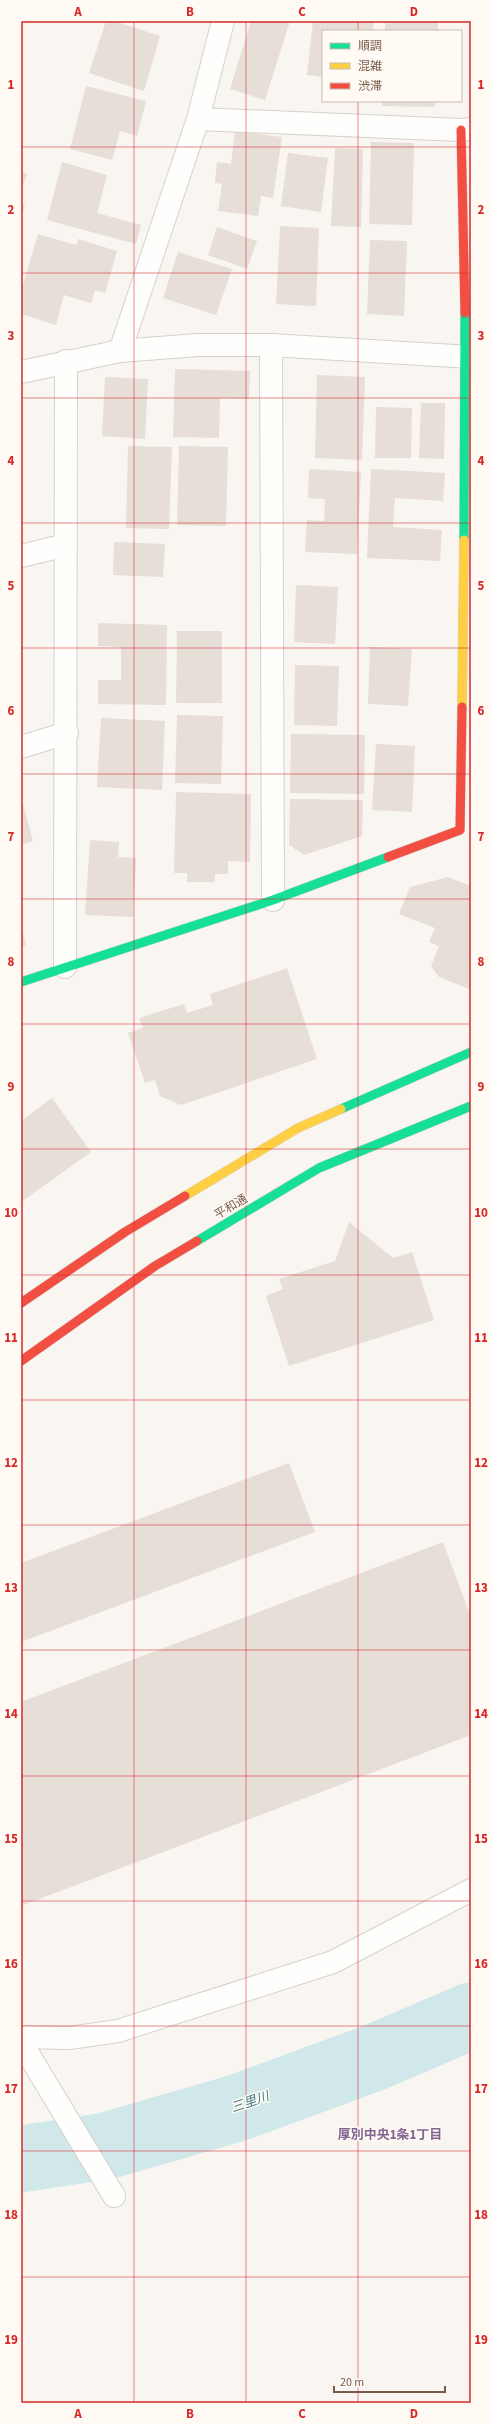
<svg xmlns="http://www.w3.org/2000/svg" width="492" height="2424" font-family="'Source Sans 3','Noto Sans JP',sans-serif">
<rect width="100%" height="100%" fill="#f9f5f0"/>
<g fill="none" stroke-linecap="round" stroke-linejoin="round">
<!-- river -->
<path stroke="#d0e8ea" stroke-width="67" d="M21 2159 106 2146 237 2108 373 2058 471 2016"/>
</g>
<!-- building -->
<g fill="#e6ded7">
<path d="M106 21H114L160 36 144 91 89 73Z"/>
<path d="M251 21H290L265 100 230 89Z"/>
<path d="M313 21H369L374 22 373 31H323V77L307 75Z"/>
<rect x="385" y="21" width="53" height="10"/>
<path d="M86 86 146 101 137 136 120 131 112 160 70 149Z"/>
<path d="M382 101H435V107L382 106Z"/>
<path d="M235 131 282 137 273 198 261 196 258 216 218 211 222 184 215 183 217 162 231 164Z"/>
<path d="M371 142 414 143 412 225 369 224Z"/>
<path d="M335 148 363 149 361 227 331 226Z"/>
<path d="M288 153 328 158 321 212 281 206Z"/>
<path d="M62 162 107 175 97 213 141 225 136 244 47 220Z"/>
<path d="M21 172 27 174 21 190Z"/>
<path d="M21 203 25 205 21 217Z"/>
<path d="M280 226 319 228 316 306 276 304Z"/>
<path d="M217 227 257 241 247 269 208 255Z"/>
<path d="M38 234 76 245 78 239 117 251 105 293 95 290 91 303 64 295 56 325 21 314V291Z"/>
<path d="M370 240 407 241 404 316 367 314Z"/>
<path d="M178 252 232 269 216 315 163 298Z"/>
<path d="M175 369 250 371 249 399 220 398 219 438 173 437Z"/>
<path d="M317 375 365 377 362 460 315 458Z"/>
<path d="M105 377 148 379 145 439 102 436Z"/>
<path d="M421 403H445L444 459 419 458Z"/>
<path d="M376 407 412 408 411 458H375Z"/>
<path d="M128 446 172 447 169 529 126 528Z"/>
<path d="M179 446 228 447 226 526 177 525Z"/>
<path d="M309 469 361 472 357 554 305 552 307 520 324 521 325 499 308 498Z"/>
<path d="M371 469 445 473 443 501 395 498 393 527 442 530 440 561 367 558Z"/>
<path d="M114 542 165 544 163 577 113 575Z"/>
<path d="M296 585 338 587 335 644 294 642Z"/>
<path d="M98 623 167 625 166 705 98 704V680H121V647L98 646Z"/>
<path d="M177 631H222V703H176Z"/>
<path d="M370 647 412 649 408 706 368 704Z"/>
<path d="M295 665 339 666 337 726 294 725Z"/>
<path d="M177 715 223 716 221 784 175 783Z"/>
<path d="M101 718 165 721 162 790 97 787Z"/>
<path d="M291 734 365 735 364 794 290 793Z"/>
<path d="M376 744 415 746 412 812 372 810Z"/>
<path d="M176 792 251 794 250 862 228 861V874H215V882H187V873H174Z"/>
<path d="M21 797 33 841 21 845Z"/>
<path d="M290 799 363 800 362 836 304 855 289 845Z"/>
<path d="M90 840 119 842 118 857 136 858 133 917 85 915Z"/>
<path d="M448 877 471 886V990L439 977 431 966 439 946 429 942 435 928 399 914 410 887Z"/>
<path d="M21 926 26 945 21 946Z"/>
<path d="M287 968 317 1059 181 1105 160 1096 155 1080 145 1083 128 1033 143 1028 139 1018 184 1004 187 1013 213 1005 210 994Z"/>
<path d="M52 1098 91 1152 21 1202V1121Z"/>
<path d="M349 1222 393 1258 412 1252 434 1320 289 1366 266 1296 283 1289 279 1279 335 1261Z"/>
<path d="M289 1463 315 1532 21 1642V1563Z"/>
<path d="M443 1542 471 1617V1735L21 1906V1702Z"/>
</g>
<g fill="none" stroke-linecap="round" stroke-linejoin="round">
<defs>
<g id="street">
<path d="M198 119 461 130 471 129"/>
<path d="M271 345 273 900"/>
<path d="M120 351 198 119 223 21"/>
<path d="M21 372 120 351 198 345H271L471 357"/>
<path d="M21 556 66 545"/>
<path d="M21 747 67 733"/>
<path d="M65 967 66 361"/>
<path d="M21 2037 69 2038 118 2031 333 1962 471 1890"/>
<path d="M21 2042 114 2196"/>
</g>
<g id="fast">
<path d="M464 540 465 313"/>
<path d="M21 982 273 900 388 857"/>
<path d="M341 1109 471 1052"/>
<path d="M197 1241 319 1168 471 1106"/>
</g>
<g id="slow">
<path d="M462 707 464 540"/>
<path d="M185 1196 298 1128 341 1109"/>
</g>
<g id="jam">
<path d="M461 130 465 313"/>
<path d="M388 857 460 830 462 707"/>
<path d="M21 1303 125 1232 185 1196"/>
<path d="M21 1361 155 1266 197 1241"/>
</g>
</defs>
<!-- street casing -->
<use href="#street" stroke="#d7d1cb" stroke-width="24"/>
<!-- fast casing -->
<use href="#fast" stroke="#d9d2cb" stroke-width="10"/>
<!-- slow casing -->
<use href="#slow" stroke="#d9d2cb" stroke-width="10"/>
<!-- jam casing -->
<use href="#jam" stroke="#d9d2cb" stroke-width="10"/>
<!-- street -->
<use href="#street" stroke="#fefefd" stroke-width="22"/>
<!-- fast -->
<use href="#fast" stroke="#16e098" stroke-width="9"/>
<!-- slow -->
<use href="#slow" stroke="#ffcf43" stroke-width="9"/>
<!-- jam -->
<use href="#jam" stroke="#f24e42" stroke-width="9"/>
</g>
<!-- grid -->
<path fill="none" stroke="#d62828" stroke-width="1" stroke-opacity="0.55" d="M134 21V2403M246 21V2403M358 21V31M358 101V2403M21 147H471M21 273H471M21 398H471M21 523H471M21 648H471M21 774H471M21 899H471M21 1024H471M21 1149H471M21 1275H471M21 1400H471M21 1525H471M21 1650H471M21 1776H471M21 1901H471M21 2026H471M21 2151H471M21 2277H471"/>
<g text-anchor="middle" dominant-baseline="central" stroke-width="3" stroke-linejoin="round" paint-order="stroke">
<!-- street labels -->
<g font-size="12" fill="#7a5c4d" stroke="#fffaf3">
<text transform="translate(231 1207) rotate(-31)">平和通</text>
</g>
<!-- water labels -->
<g font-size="13" font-style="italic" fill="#437c86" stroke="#fffaf3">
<text transform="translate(250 2102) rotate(-19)">三里川</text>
</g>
<!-- neighbourhood labels -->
<g font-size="13" font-weight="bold" fill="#846695" stroke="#fffaf3">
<text x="390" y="2135">厚別中央1条1丁目</text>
</g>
</g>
<!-- border -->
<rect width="492" height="2424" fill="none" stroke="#fffaf3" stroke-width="44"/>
<!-- legend -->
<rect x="322" y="30" width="140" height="72" fill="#fffaf3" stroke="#cabbb1"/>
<rect x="330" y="43" width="20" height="6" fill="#16e098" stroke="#cabbb1"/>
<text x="358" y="50" font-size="12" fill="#7a5c4d">順調</text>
<rect x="330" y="63" width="20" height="6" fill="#ffcf43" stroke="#cabbb1"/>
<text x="358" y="70" font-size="12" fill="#7a5c4d">混雑</text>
<rect x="330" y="83" width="20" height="6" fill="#f24e42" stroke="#cabbb1"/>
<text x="358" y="90" font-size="12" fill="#7a5c4d">渋滞</text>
<!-- scale -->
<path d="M334 2386v6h111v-6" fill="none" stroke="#7a5c4d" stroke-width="2"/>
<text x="340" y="2386" font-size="12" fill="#7a5c4d" stroke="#fffaf3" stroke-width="3" paint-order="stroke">20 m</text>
<rect x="22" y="22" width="448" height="2380" fill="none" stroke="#d62828" stroke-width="1.5"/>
<g font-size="13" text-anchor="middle" font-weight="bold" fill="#d62828">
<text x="78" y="16">A</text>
<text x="190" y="16">B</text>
<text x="302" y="16">C</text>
<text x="414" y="16">D</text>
<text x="11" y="89">1</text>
<text x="481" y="89">1</text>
<text x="11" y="214">2</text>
<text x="481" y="214">2</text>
<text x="11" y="340">3</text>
<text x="481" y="340">3</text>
<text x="11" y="465">4</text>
<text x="481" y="465">4</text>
<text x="11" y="590">5</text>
<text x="481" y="590">5</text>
<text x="11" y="715">6</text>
<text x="481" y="715">6</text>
<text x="11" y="841">7</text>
<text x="481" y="841">7</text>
<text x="11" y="966">8</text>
<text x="481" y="966">8</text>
<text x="11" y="1091">9</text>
<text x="481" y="1091">9</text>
<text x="11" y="1217">10</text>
<text x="481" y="1217">10</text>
<text x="11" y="1342">11</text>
<text x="481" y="1342">11</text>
<text x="11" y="1467">12</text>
<text x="481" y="1467">12</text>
<text x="11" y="1592">13</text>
<text x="481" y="1592">13</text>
<text x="11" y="1718">14</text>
<text x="481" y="1718">14</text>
<text x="11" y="1843">15</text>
<text x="481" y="1843">15</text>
<text x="11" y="1968">16</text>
<text x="481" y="1968">16</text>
<text x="11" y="2093">17</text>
<text x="481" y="2093">17</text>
<text x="11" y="2219">18</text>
<text x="481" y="2219">18</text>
<text x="11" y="2344">19</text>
<text x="481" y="2344">19</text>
<text x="78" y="2418">A</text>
<text x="190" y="2418">B</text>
<text x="302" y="2418">C</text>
<text x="414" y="2418">D</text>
</g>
</svg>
